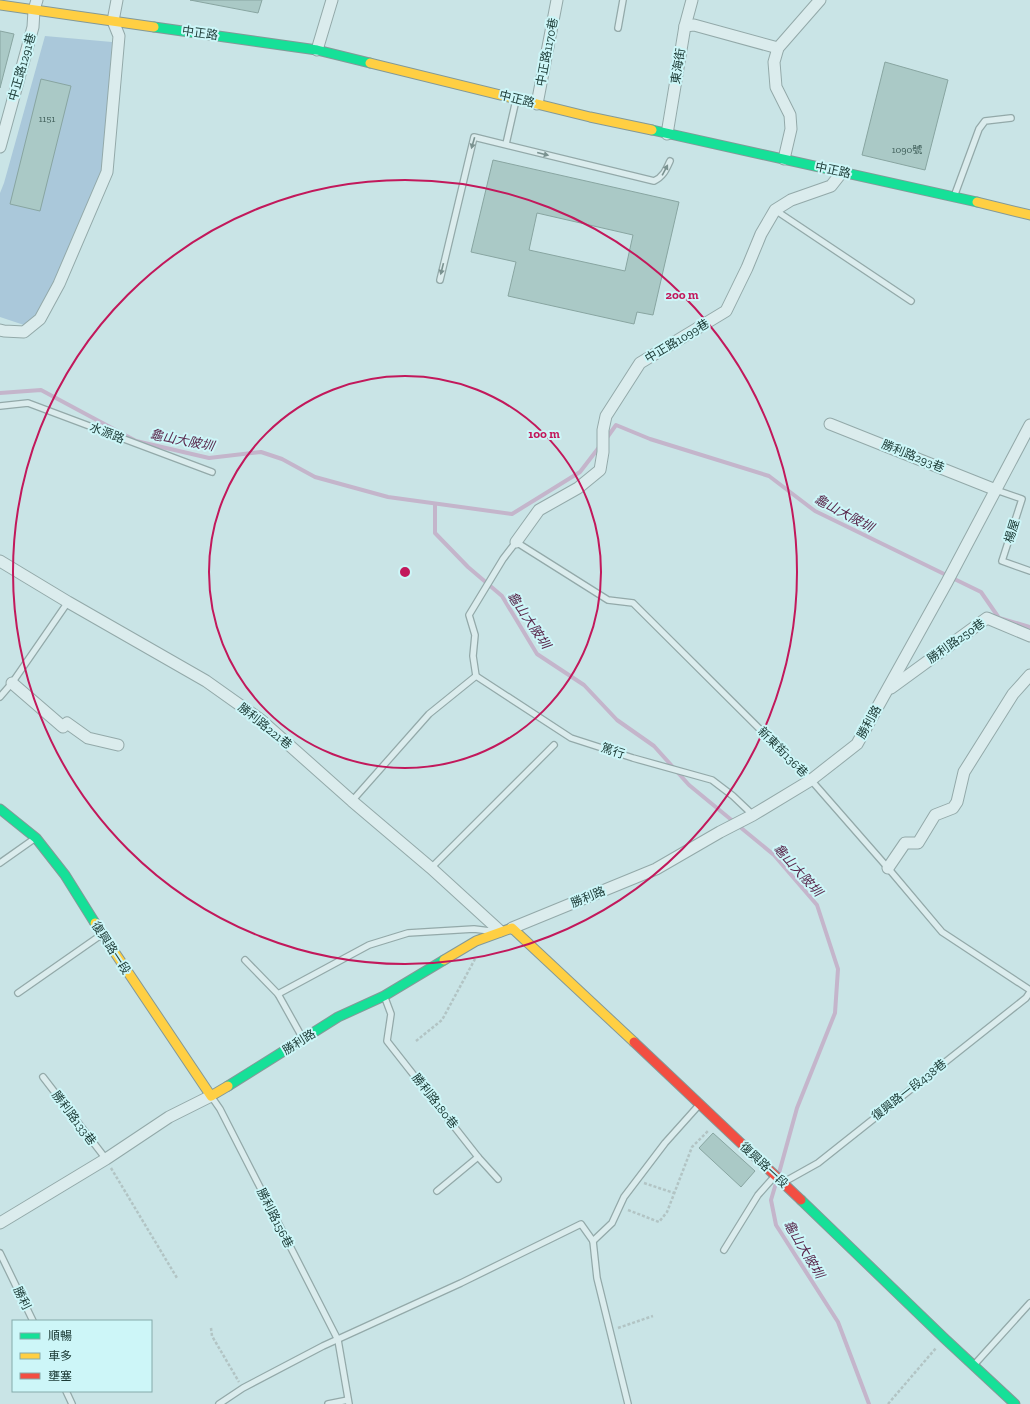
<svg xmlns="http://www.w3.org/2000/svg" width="1030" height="1404" font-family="'Zilla Slab','Noto Sans TC',serif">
<rect width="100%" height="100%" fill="#c9e4e6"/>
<!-- green -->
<path fill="#aac8da" d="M45 36 112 42 108 157 44 313 24 325 0 317V193L4 183Z"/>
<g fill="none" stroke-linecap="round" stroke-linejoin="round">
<!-- stream -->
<g stroke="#c4b5cb" stroke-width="4">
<path d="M0 393 41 390 136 441 209 458 261 452 282 459 315 477 388 497 512 514 580 472 600 446"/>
<path d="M606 439 616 425 650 439 769 476 815 511 981 592 999 618 1030 627"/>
<path d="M435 504V533L468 567 502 596 537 654 584 685 617 720 654 746 689 785 774 855 817 905 838 969 835 1013 797 1108 779 1173"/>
<path d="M776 1183 771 1200 776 1225 838 1322 869 1404"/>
</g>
</g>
<!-- building -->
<g fill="#aac9c6" stroke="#88a5a1" fill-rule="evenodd">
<path d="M190 0H262L258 13Z"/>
<path d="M0 31 14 34 0 88Z"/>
<path d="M885 62 948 80 925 170 862 155Z"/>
<path d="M41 79 71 86 40 211 10 204Z"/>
<path d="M493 160 679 202 653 315 637 312 634 324 508 296 516 262 471 252ZM537 213 633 235 625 271 529 250Z"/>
<path d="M713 1133 755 1171 741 1187 699 1148Z"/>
</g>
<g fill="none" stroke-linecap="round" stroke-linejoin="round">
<defs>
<g id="lane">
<path d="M618 28 623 0"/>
<path d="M506 144 516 100"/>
<path d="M955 194 979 129 985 121 1011 118"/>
<path d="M775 210 911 301"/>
<path d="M440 280 474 137 654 181C663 177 666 170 670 161"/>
<path d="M0 406 28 403 212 472"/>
<path d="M996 490 1022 499 1002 561 1030 571"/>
<path d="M476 676 571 738 633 758 712 780 733 796 753 815"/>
<path d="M0 697 12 683 68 602"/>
<path d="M352 801 429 714 476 676 473 656 475 635 469 615 503 559 516 542 608 600 633 603 811 780 888 868 942 932 1030 990"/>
<path d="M0 863 34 839"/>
<path d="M431 868 554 745"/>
<path d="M245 960 278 994 302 1037"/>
<path d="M18 993 101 935"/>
<path d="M278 994 369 945 408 933 474 929 490 931"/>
<path d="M385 998 391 1014 387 1041 478 1157 437 1191"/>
<path d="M43 1077 106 1159"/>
<path d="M211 1096 220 1109 338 1340 349 1404"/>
<path d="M478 1157 498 1179"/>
<path d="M784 1182 818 1163 1026 998 1030 992"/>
<path d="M593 1241 612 1223 624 1197 665 1143 699 1105"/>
<path d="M724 1250 758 1195 774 1177"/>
<path d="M0 1253 33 1321"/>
<path d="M974 1365 1030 1303"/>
<path d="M66 1391 72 1404"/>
<path d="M219 1404 243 1388 323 1346 461 1283 581 1224 593 1241 597 1278 628 1404"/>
<path d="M328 1404 348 1400"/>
</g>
<g id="street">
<path d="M685 26 694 25 778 48"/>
<path d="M317 50 332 0"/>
<path d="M537 104 557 0"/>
<path d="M667 134 685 26 692 0"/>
<path d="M0 147 33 27 34 10 37 0"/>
<path d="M784 159 791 129 790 115 776 87 774 62 778 48 820 0"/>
<path d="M0 330 4 331 24 332 40 319 59 284 107 172 119 36 113 21 117 0"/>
<path d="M830 424 996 490"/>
<path d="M516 542 539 510 578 488 600 470 603 452V430L606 416 640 363 726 311 747 268 761 234 775 210 791 200 831 186 842 172"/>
<path d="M0 561 68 602 206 681 261 720 352 801 431 868 500 931"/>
<path d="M12 683 63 727 67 723 88 738 118 745"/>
<path d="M891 688 987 618 1030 636"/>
<path d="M888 868 905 843H918L935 815 953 808 957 802 964 772 1013 694 1030 675"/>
<path d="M512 928 656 869 720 832 753 815 811 780 857 744 947 582 1030 425"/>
<path d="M0 1223 106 1159 169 1117 211 1096"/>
</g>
<g id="fast">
<path d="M154 27 317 50 370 63"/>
<path d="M652 130 977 202"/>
<path d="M0 809 36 838 65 875 95 923"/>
<path d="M228 1086 338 1017 384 996 444 960"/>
<path d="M801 1200 944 1338 1015 1404"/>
</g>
<g id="slow">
<path d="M0 5 154 27"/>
<path d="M370 63 590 117 652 130"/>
<path d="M977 202 1030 215"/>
<path d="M95 923 211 1096 228 1086"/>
<path d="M444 960 476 941 512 928 634 1042"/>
</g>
<path id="jam" d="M634 1042 801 1200"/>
</defs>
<!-- lane casing -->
<use href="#lane" stroke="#93a9a9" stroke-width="8"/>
<!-- street casing -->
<use href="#street" stroke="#93a9a9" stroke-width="13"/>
<!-- fast casing -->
<use href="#fast" stroke="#839998" stroke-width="11"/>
<!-- slow casing -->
<use href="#slow" stroke="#839998" stroke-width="11"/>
<!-- jam casing -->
<use href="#jam" stroke="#839998" stroke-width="11"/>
<!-- path -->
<g stroke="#b2c4c4" stroke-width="2.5" stroke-dasharray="3 2" stroke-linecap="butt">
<path d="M416 1041 442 1020 475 959"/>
<path d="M111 1168 177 1278"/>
<path d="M644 1183 674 1193"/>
<path d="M628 1210 659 1222 667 1212 692 1147 709 1130"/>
<path d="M211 1328 212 1336 239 1382"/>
<path d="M618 1328 653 1316"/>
<path d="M888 1404 936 1348"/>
</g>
<!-- lane -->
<use href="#lane" stroke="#dbeced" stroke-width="5.5"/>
<!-- street -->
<use href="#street" stroke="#dbeced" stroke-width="11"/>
<!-- fast -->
<use href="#fast" stroke="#16e098" stroke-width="9"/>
<!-- slow -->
<use href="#slow" stroke="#ffcf43" stroke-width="9"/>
<!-- jam -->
<use href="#jam" stroke="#f24e42" stroke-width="9"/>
</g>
<!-- one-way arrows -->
<defs><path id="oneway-solid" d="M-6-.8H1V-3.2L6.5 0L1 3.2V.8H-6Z"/></defs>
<g fill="#7a9290">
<use href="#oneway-solid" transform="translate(473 143) rotate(106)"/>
<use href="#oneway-solid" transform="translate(543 154) rotate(14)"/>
<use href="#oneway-solid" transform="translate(665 170) rotate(-62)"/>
<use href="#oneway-solid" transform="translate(442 269) rotate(104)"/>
</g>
<!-- distance rings -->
<g fill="none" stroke="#c2185b" stroke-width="2">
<circle cx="405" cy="572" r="196"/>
<circle cx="405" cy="572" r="392"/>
</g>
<g text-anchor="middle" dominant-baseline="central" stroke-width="4" stroke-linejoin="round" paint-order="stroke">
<!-- number labels -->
<g font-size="10" fill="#3e5d58">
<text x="47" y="119">1151</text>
<text x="907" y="150">1090號</text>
</g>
<!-- street labels -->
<g font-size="12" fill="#1a3934" stroke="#cdf6f8">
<text transform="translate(200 33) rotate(8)">中正路</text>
<text transform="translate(547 52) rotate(-79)">中正路1170巷</text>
<text transform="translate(678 66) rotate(-81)">東海街</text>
<text transform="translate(22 67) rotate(-74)">中正路1291巷</text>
<text transform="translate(517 99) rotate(14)">中正路</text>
<text transform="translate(833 170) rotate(12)">中正路</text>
<text transform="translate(677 341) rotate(-31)">中正路1099巷</text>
<text transform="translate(107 433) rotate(21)">水源路</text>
<text transform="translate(913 456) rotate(22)">勝利路293巷</text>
<text transform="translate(1012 531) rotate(-73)">楊屋</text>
<text transform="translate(956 641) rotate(-35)">勝利路250巷</text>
<text transform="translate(869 722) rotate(-61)">勝利路</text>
<text transform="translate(265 726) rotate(39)">勝利路221巷</text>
<text transform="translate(613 751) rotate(18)">篤行</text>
<text transform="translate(783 752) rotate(45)">新東街136巷</text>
<text transform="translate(588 897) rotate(-22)">勝利路</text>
<text transform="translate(111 948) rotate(57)">復興路一段</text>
<text transform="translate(299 1042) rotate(-32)">勝利路</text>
<text transform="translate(909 1090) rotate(-38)">復興路一段438巷</text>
<text transform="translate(435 1101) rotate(52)">勝利路180巷</text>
<text transform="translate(74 1118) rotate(53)">勝利路133巷</text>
<text transform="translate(764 1165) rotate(43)">復興路一段</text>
<text transform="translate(275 1218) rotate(63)">勝利路156巷</text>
<text transform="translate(22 1298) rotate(64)">勝利</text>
</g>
<!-- water labels -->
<g font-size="13" font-style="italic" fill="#5a284c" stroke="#cdf6f8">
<text transform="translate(182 440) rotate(11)">龜山大陂圳</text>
<text transform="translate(844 513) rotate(28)">龜山大陂圳</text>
<text transform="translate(529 620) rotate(56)">龜山大陂圳</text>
<text transform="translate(798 870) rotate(48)">龜山大陂圳</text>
<text transform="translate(804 1249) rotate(59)">龜山大陂圳</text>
</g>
</g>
<circle cx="405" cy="572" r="6" fill="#c2185b" stroke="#cdf6f8" stroke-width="2"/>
<g font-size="12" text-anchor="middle" font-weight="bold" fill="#c2185b" stroke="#cdf6f8" stroke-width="4" stroke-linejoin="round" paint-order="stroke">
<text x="682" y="299">200 m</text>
<text x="544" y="438">100 m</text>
</g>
<!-- legend -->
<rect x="12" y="1320" width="140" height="72" fill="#cdf6f8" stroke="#85aaaa"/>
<rect x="20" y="1333" width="20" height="6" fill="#16e098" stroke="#85aaaa"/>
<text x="48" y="1340" font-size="12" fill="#1a3934">順暢</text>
<rect x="20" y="1353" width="20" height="6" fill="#ffcf43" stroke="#85aaaa"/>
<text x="48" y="1360" font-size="12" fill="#1a3934">車多</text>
<rect x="20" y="1373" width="20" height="6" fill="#f24e42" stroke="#85aaaa"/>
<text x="48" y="1380" font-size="12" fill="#1a3934">壅塞</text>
</svg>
